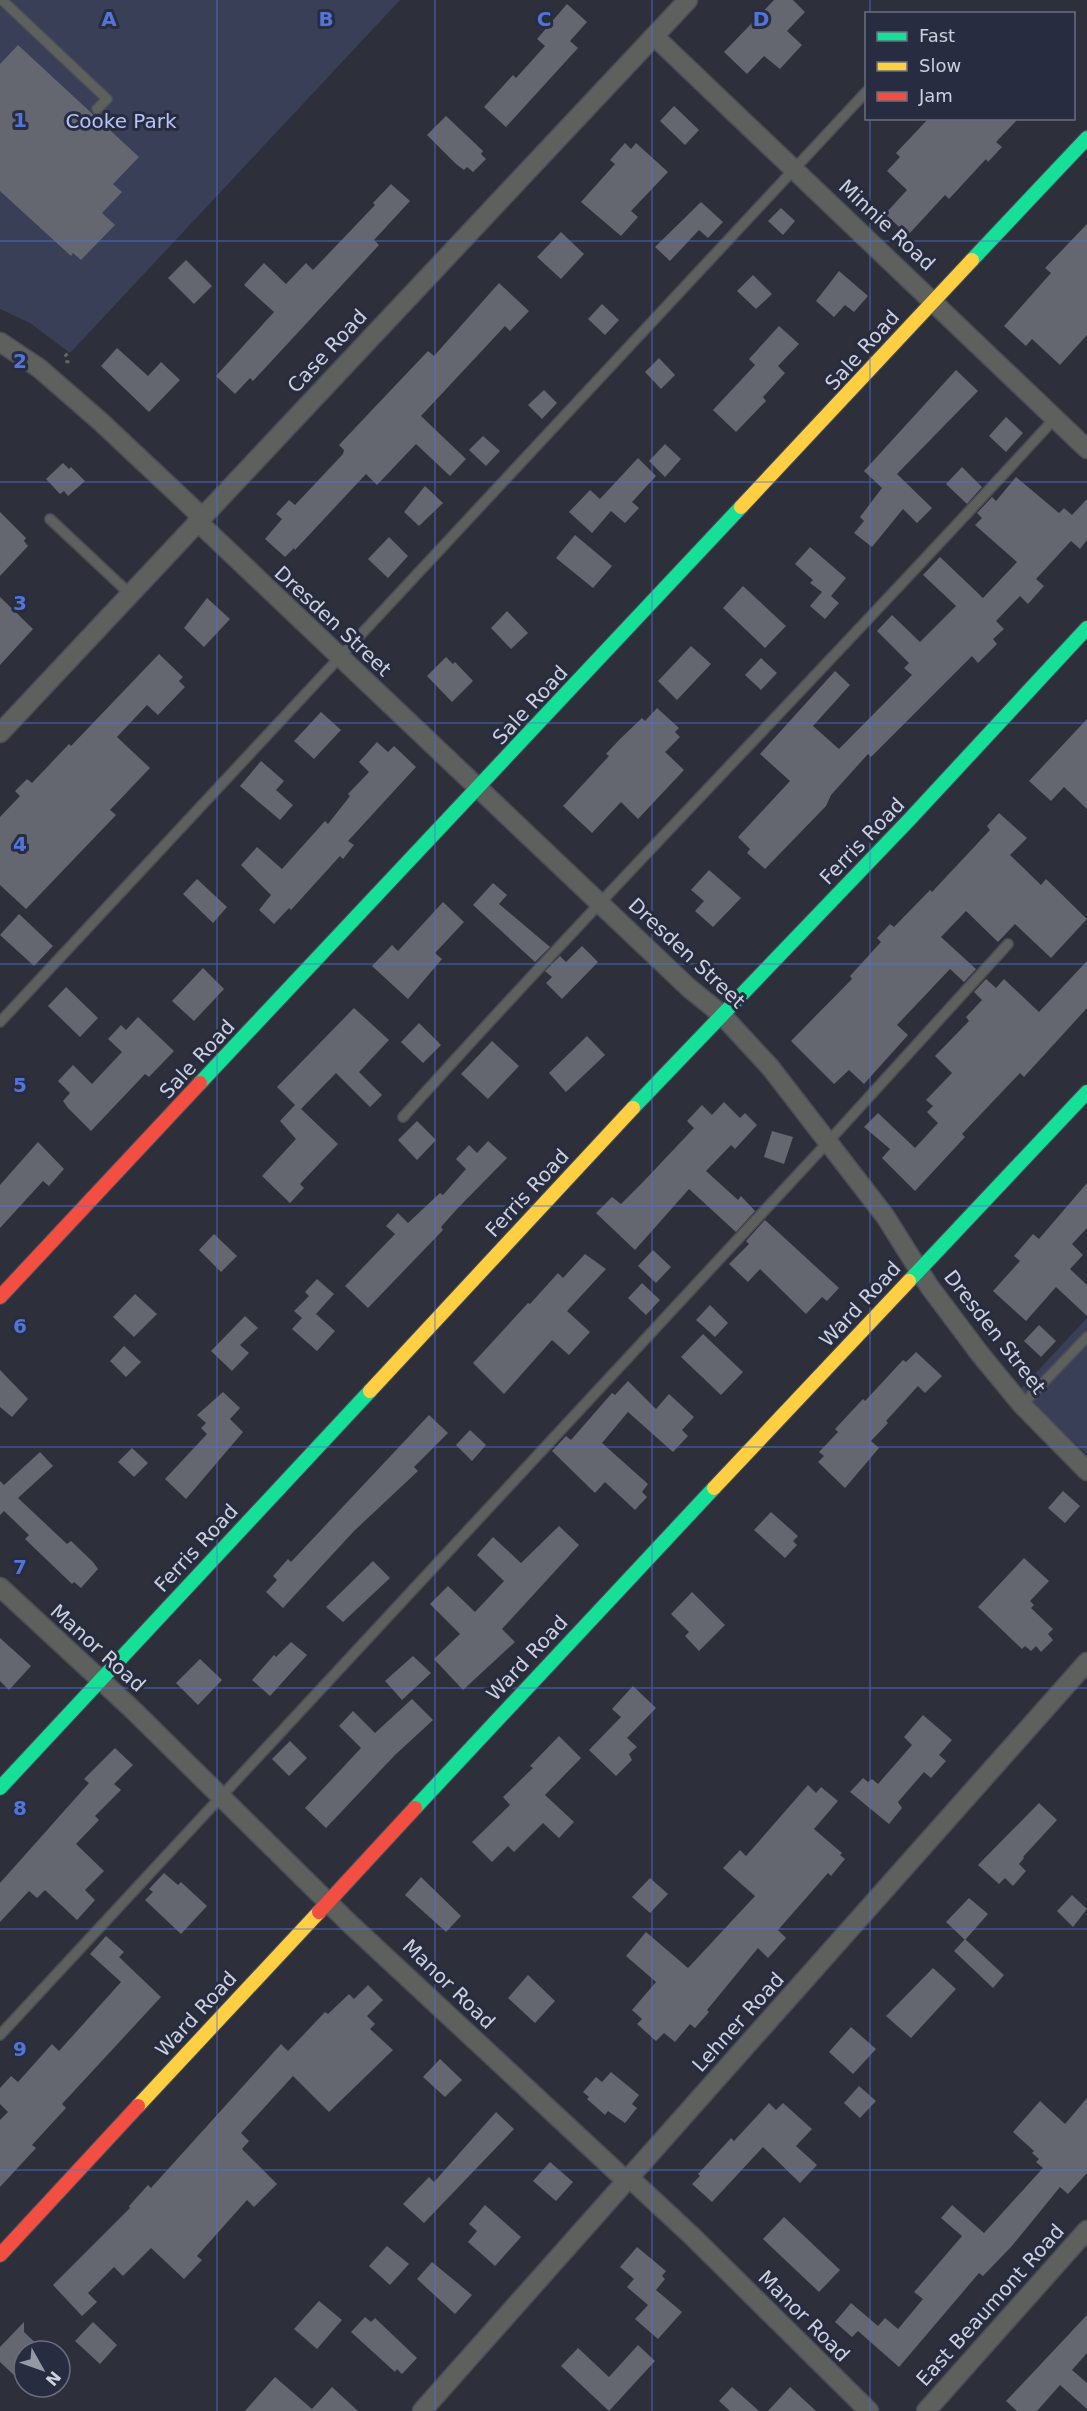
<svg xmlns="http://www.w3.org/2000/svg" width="1087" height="2411" font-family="'DejaVu Sans',sans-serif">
<rect width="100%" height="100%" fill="#2d303a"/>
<!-- green -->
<g fill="#393f57">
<path d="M0 0H400L70 353 30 323 0 309Z"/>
<path d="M1087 1318V1454L1018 1392Z"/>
</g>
<!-- building -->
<g fill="#646670">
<path d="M774 0H793L805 12 787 31 802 45 780 69 764 56 747 74 724 52Z"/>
<path d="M567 4 587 22 570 41 578 48 506 127 484 107 513 75 516 78 545 46 537 39Z"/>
<path d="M18 45 139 157 113 184 122 192 102 213 115 225 81 260 73 253 71 256 0 191V64Z"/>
<path d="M674 106 699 130 685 145 660 121Z"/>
<path d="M446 116 483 151 481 154 486 159 473 172 467 167 464 170 456 164 427 135Z"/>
<path d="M929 118H1019L996 142 1002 147 988 162 986 159 949 199 945 195 908 235 885 214 907 190 887 171 900 157 896 153Z"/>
<path d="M625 143 631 149 636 143 668 172 631 211 638 217 621 236 581 202 615 164 610 160Z"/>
<path d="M391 184 410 201 374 240 379 245 253 381 250 378 235 394 216 376 274 312 244 285 264 263 286 284 306 263 313 270 375 205 373 203Z"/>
<path d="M701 202 723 222 708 238 699 230 670 261 655 247Z"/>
<path d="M781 208 795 221 783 235 768 221Z"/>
<path d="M1087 224V335L1060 365 1032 339 1026 346 1004 326 1051 273 1045 268Z"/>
<path d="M561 232 584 254 561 279 537 257Z"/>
<path d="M186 260 212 286 194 304 168 278Z"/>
<path d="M839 271 868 296 854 312 845 305 834 317 816 301Z"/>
<path d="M753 275 772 294 756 309 737 291Z"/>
<path d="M499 283 529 311 510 331 505 326 421 416 466 459 450 476 416 444 377 485 366 474 295 550 294 548 285 557 265 539 282 519 276 514 289 500 295 505 343 454 344 450 339 445 372 410 428 351 434 356Z"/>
<path d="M602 304 619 320 605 335 588 319Z"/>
<path d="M779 326 799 344 778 366 785 373 763 397 766 401 736 432 713 410 755 365 749 359Z"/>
<path d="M117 348 148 376 161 362 180 380 149 412 101 366Z"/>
<path d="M659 358 675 375 661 389 645 372Z"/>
<path d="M956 370 978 391 897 474 932 508 917 523 903 509 872 547 854 533 864 521 860 517 882 488 864 471Z"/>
<path d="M544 390 557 403 542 419 528 405Z"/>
<path d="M1006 417 1023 433 1006 452 989 436Z"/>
<path d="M483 436 500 451 486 466 469 450Z"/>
<path d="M665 444 681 459 665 477 649 461Z"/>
<path d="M638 458 656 476 632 502 639 508 625 523 611 511 592 533 569 512 590 490 600 499Z"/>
<path d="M63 463 69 469 71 467 85 481 68 496 64 491 60 494 46 479Z"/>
<path d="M962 467 982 487 967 504 946 484Z"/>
<path d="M1016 477 1059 513 1064 508 1072 515 1087 499V540L1080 549 1071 541 1036 579 1044 586 1028 604 1020 596 996 621 1004 629 993 639 997 644 978 663 972 656 871 757 868 754 831 795 826 806 765 869 747 853 750 849 738 837 790 781 760 754 835 671 850 685 813 726 839 749 912 675 904 668 909 663 877 631 892 615 920 642 956 606 923 575 940 557 983 598 1017 562 975 525 982 518 977 513 992 497 996 501Z"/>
<path d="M425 486 443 503 419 526 404 512Z"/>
<path d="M0 512 26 538 24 541 28 546 0 576Z"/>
<path d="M575 535 612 566 593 588 556 558Z"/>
<path d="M389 537 408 556 388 578 368 559Z"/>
<path d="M810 547 846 578 831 596 839 603 825 619 810 606 822 592 810 583 813 580 795 564Z"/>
<path d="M743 586 786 626 765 648 723 608Z"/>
<path d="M0 597 33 629 0 665Z"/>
<path d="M207 598 230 619 204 647 184 628Z"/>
<path d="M507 611 528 633 511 649 491 628Z"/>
<path d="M691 646 711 664 677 700 658 681Z"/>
<path d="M159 654 183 677 179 681 185 687 158 715 147 705 117 737 150 768 110 810 116 815 26 909 0 885V817L20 796 15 791 27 779 32 783 69 744 71 746Z"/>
<path d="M446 657 453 664 455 662 473 681 452 702 427 676Z"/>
<path d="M761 658 777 673 761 690 745 675Z"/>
<path d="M657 708 679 728 675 732 680 737 665 752 684 770 638 819 621 802 592 833 563 806 609 756 606 754 619 740 642 718 645 721Z"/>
<path d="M321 712 341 730 314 759 294 741Z"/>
<path d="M1087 719V809L1064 787 1051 801 1029 781Z"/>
<path d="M377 742 388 752 394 746 416 767 348 841 354 845 343 859 340 856 291 910 289 908 274 924 259 910 271 895 241 865 257 847 282 869 325 821 328 824 350 796 348 794 369 772 359 762Z"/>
<path d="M261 761 284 781 276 790 293 805 280 820 240 786Z"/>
<path d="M999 813 1027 838 1010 855 1041 885 1046 879 1087 919 1051 958 1015 924 998 942 966 911 941 937 976 969 964 982 950 969 897 1025 908 1035 864 1084 849 1070 834 1084 791 1041 852 979 850 976 881 942 877 938 890 924 894 927 930 890 932 892 990 830 987 826Z"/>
<path d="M709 870 741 898 713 927 695 911 704 901 691 890Z"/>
<path d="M197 879 227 907 213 923 183 894Z"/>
<path d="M493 883 507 895 499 904 550 947 535 962 473 905Z"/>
<path d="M443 902 464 922 435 953 442 959 408 999 372 966 392 945 398 951Z"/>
<path d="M19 914 53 946 34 966 0 935Z"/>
<path d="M582 946 598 962 562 999 546 983 552 977 545 971 560 956 566 962Z"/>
<path d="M1087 961V1008L1024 1077 1020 1073 962 1134 965 1137 915 1191 882 1158 890 1149 864 1127 878 1113 915 1148 938 1123 927 1112 933 1106 926 1100 952 1073 935 1056 969 1021 966 1017 982 1000 974 992 986 979 996 988 1004 979 1039 1012Z"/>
<path d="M203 968 224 989 194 1021 172 1001Z"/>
<path d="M66 987 98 1018 80 1037 48 1006Z"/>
<path d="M354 1008 389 1040 359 1072 382 1095 370 1107 336 1073 301 1109 338 1144 300 1184 304 1188 290 1203 262 1176 296 1139 280 1121 295 1105 277 1087Z"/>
<path d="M138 1017 174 1051 149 1077 145 1074 91 1131 68 1108 63 1101 70 1093 58 1081 73 1065 92 1084 122 1052 108 1039 121 1025 126 1030Z"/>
<path d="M419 1023 441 1045 423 1063 401 1042Z"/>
<path d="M587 1036 605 1055 566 1092 549 1073Z"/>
<path d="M492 1041 519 1066 488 1099 461 1074Z"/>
<path d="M724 1102 740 1118 745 1113 757 1125 735 1149 731 1145 706 1171 738 1200 741 1196 755 1211 736 1232 689 1189 635 1250 596 1213 612 1197 621 1204 643 1182 694 1128 687 1121 702 1105 712 1115Z"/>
<path d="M417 1121 436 1140 417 1160 398 1140Z"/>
<path d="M772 1131 793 1137 784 1164 764 1157Z"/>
<path d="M488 1141 507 1158 457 1209 441 1227 443 1230 368 1308 345 1286 395 1234 386 1226 398 1213 408 1223 440 1193 443 1195 466 1169 456 1159 469 1145 477 1153Z"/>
<path d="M38 1142 64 1169 49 1186 43 1181 0 1228V1185Z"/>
<path d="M1087 1183V1228L1072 1244 1083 1255 1070 1269 1087 1285V1316L1056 1287 1026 1321 993 1291 1020 1261 1014 1256 1033 1234 1039 1239Z"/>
<path d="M765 1220 839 1288 827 1301 822 1297 806 1314 760 1269 748 1282 729 1264 749 1244 746 1241Z"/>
<path d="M214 1234 237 1256 221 1272 199 1250Z"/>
<path d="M653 1250 671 1267 656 1283 638 1266Z"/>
<path d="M585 1254 606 1269 567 1311 590 1332 569 1355 552 1340 504 1394 473 1363 528 1303 530 1304 558 1273 563 1278Z"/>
<path d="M317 1279 334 1294 316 1314 335 1331 317 1351 292 1329 302 1318 294 1311 309 1296 305 1292Z"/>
<path d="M642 1283 660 1300 646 1315 628 1298Z"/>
<path d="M135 1294 157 1314 134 1337 113 1317Z"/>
<path d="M710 1305 728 1323 715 1337 696 1320Z"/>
<path d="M245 1316 258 1328 240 1345 249 1353 232 1371 211 1351Z"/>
<path d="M1039 1325 1056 1341 1041 1357 1024 1341Z"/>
<path d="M703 1334 743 1372 721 1395 681 1357Z"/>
<path d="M124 1346 141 1362 126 1377 110 1361Z"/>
<path d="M916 1352 942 1376 925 1393 918 1386 886 1421 888 1423 871 1441 879 1448 845 1488 818 1462 824 1456 819 1452 838 1432 835 1429 863 1399 865 1401 903 1360 906 1362Z"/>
<path d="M0 1370 28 1399 12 1417 0 1407Z"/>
<path d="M628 1381 656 1409 669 1394 694 1417 682 1430 688 1436 673 1452 628 1412 602 1443 648 1484 642 1492 647 1497 635 1510 605 1482 595 1493 552 1451 566 1436 571 1440 612 1393 615 1395Z"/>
<path d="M223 1392 240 1408 230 1419 243 1432 186 1499 165 1479 207 1434 201 1428 206 1423 197 1415Z"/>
<path d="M429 1415 448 1433 414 1467 418 1471 354 1531 283 1608 266 1592 277 1580 273 1576 288 1559 291 1562Z"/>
<path d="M470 1430 486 1445 472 1461 456 1445Z"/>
<path d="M132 1448 148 1463 134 1477 118 1462Z"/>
<path d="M40 1452 53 1466 18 1498 67 1544 71 1541 93 1562 98 1569 81 1588 74 1582 72 1584 25 1539 29 1535 4 1511 0 1515V1481L4 1485Z"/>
<path d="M1063 1491 1080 1506 1065 1523 1048 1508Z"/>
<path d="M771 1512 798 1536 793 1541 797 1545 785 1558 754 1530Z"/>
<path d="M559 1526 579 1545 502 1629 515 1642 463 1690 434 1659 460 1634 430 1604 448 1586 475 1612 504 1581 477 1555 493 1537 521 1563Z"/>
<path d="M1024 1558 1049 1581 1030 1601 1034 1605 1031 1608 1053 1629 1048 1634 1053 1640 1041 1652 1036 1646 1031 1651 1025 1646 1022 1649 978 1607Z"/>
<path d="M373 1561 390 1578 343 1622 326 1607Z"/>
<path d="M692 1592 725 1625 699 1651 685 1636 689 1632 671 1614Z"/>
<path d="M0 1638 31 1666 9 1690 0 1681Z"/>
<path d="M291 1642 307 1655 270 1696 252 1680 274 1655 276 1657Z"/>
<path d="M413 1656 431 1673 402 1700 385 1681Z"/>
<path d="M200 1659 222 1680 198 1705 176 1683Z"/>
<path d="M633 1686 656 1708 627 1738 637 1747 629 1754 632 1760 616 1776 589 1750 621 1717 612 1709Z"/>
<path d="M412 1699 433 1720 395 1755 326 1828 305 1808 361 1748 339 1726 353 1711 375 1733Z"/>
<path d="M923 1715 952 1740 939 1755 946 1761 931 1778 924 1772 898 1802 902 1808 889 1824 850 1792 863 1778 868 1782 872 1779 878 1784 912 1745 904 1737Z"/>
<path d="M559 1736 581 1758 545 1795 574 1822 559 1838 543 1823 514 1852 508 1846 492 1862 472 1842 510 1805 503 1797 533 1768 530 1766Z"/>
<path d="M290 1741 307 1758 289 1776 272 1759Z"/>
<path d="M115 1748 133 1765 114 1784 121 1790 95 1816 99 1820 76 1844 104 1871 85 1890 95 1900 77 1920 45 1890 37 1898 29 1891 0 1922V1883L89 1783 84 1779Z"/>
<path d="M808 1785 816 1793 821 1787 838 1801 814 1829 842 1853 840 1855 845 1859 831 1876 828 1873 778 1930 786 1938 768 1958 758 1948 707 2010 709 2012 695 2028 690 2024 675 2042 664 2033 656 2041 637 2024 642 2019 632 2010 656 1982 626 1956 646 1932 688 1968 755 1896 723 1868 740 1850 746 1856Z"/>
<path d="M1039 1803 1057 1820 1023 1857 1024 1858 1019 1864 1026 1871 1013 1886 1005 1878 999 1884 978 1865Z"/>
<path d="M164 1873 178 1885 181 1882 207 1906 181 1934 145 1900 153 1892 149 1889Z"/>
<path d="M421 1877 461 1916 446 1932 405 1895Z"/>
<path d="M650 1878 668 1894 650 1913 632 1897Z"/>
<path d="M1072 1895 1087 1909 1073 1927 1057 1911Z"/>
<path d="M969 1898 988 1914 965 1940 946 1922Z"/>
<path d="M106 1936 124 1952 119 1957 161 1997 62 2104 66 2108 32 2145 36 2148 0 2187V2120L8 2112 0 2104V2088L11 2076 18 2082 52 2044 59 2051 121 1982 90 1954Z"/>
<path d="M965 1939 1004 1975 993 1988 954 1951Z"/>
<path d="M933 1968 956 1989 911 2038 886 2016Z"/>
<path d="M528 1975 555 2001 535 2023 508 1998Z"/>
<path d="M368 1985 383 2000 367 2016 375 2024 370 2029 393 2050 329 2112 293 2076 241 2133 249 2141 242 2149 277 2184 254 2207 247 2200 197 2256 202 2260 184 2279 151 2248 123 2276 114 2267 88 2293 97 2302 82 2316 53 2285 130 2208 129 2206 148 2185 151 2188 281 2044 288 2051 325 2012 328 2014 349 1994 354 1999Z"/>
<path d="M851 2027 876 2049 853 2074 829 2052Z"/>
<path d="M440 2059 462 2080 445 2097 423 2077Z"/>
<path d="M611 2072 639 2095 632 2104 637 2108 625 2123 608 2111 605 2115 587 2099 589 2097 583 2092 596 2077 602 2082Z"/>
<path d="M859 2086 876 2101 860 2118 844 2103Z"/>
<path d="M1087 2098V2173L1068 2194 1060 2187 1011 2247 983 2276 979 2273 899 2367 858 2331 852 2337 835 2322 851 2303 878 2326 885 2318 898 2329 923 2299 914 2292 962 2236 941 2218 952 2205 984 2233 1043 2168 1036 2162 1039 2159 1032 2153 1034 2151 1013 2132 1040 2101 1065 2124Z"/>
<path d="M769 2103 776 2110 783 2103 812 2129 796 2146 817 2165 800 2183 763 2147 712 2202 692 2184 700 2176 698 2174 731 2138 734 2141Z"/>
<path d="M496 2112 514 2129 424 2223 403 2204 429 2177 434 2182Z"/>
<path d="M550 2162 573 2182 556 2201 533 2181Z"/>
<path d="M485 2205 521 2237 495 2266 468 2242 477 2231 469 2224Z"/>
<path d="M784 2217 840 2270 819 2292 763 2239Z"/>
<path d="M387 2246 409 2264 390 2285 369 2266Z"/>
<path d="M637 2247 666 2271 662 2276 665 2279 656 2290 682 2312 658 2339 635 2319 648 2305 627 2287 634 2279 620 2267Z"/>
<path d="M432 2262 472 2295 455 2314 417 2279Z"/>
<path d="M319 2301 342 2320 317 2349 294 2329Z"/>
<path d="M1087 2315V2353L1072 2370 1087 2383V2409L1060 2385 1037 2411H1017L1006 2401Z"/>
<path d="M365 2317 371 2322 375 2318 417 2358 402 2374 397 2369 395 2372 351 2332Z"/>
<path d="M24 2322V2332L44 2351H24V2369L16 2377 0 2362V2347Z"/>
<path d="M93 2322 117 2345 100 2364 75 2341Z"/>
<path d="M638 2345 655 2361 609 2411 561 2366 578 2348 609 2377Z"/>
<path d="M275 2377 312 2409 332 2387 358 2411H245Z"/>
<path d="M732 2387 759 2411H730L719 2401Z"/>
<path d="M790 2387 816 2411H768Z"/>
</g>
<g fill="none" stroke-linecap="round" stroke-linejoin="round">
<defs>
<g id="lane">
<path d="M2 0 107 99 97 109"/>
<path d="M50 519 130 594"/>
<path d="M0 1022 866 92"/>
<path d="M403 1117C616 880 840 654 1055 418"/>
<path d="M1022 1405 1087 1337"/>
<path d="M0 2035 828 1142 1008 944"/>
</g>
<g id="street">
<path d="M654 36 1087 449"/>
<path d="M0 342 39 368 101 422 201 516"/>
<path d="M197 521 689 988 721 1014 770 1067 885 1216 929 1286 980 1354 1022 1405 1087 1471"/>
<path d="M0 733 688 0"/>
<path d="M0 1587 132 1709 348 1922 620 2175 635 2183 692 2236 869 2411"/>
<path d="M422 2411 1087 1662"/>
<path d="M926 2411 1087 2230"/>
</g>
<g id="fast">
<path d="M972 260 1087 138"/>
<path d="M200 1083 741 507"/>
<path d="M633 1108 909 820 1087 628"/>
<path d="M909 1281 1087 1092"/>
<path d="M0 1788 370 1391"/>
<path d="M415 1808 714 1488"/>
</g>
<g id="slow">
<path d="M741 507 972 260"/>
<path d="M370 1391 633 1108"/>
<path d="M714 1488 909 1281"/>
<path d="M138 2106 319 1912"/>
</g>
<g id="jam">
<path d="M0 1297 200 1083"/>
<path d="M319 1912 415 1808"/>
<path d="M0 2255 138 2106"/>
</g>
</defs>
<!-- lane casing -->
<use href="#lane" stroke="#4b4e57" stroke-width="12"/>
<!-- street casing -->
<use href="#street" stroke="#4b4e57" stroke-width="21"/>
<!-- fast casing -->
<use href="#fast" stroke="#4b4e57" stroke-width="16"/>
<!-- slow casing -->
<use href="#slow" stroke="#4b4e57" stroke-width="16"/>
<!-- jam casing -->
<use href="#jam" stroke="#4b4e57" stroke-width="16"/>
<!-- path -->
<path stroke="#646666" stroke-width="4" stroke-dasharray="3 4.5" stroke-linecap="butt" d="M65 354 68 357 67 365"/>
<!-- lane -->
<use href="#lane" stroke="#5d605c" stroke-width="9"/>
<!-- street -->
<use href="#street" stroke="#5d605c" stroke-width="18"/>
<!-- fast -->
<use href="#fast" stroke="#16e098" stroke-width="14"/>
<!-- slow -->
<use href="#slow" stroke="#ffcf43" stroke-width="14"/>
<!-- jam -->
<use href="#jam" stroke="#f24e42" stroke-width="14"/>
</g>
<!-- grid -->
<path fill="none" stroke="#5275da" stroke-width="1.5" stroke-opacity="0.55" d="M217 0V2411M435 0V2411M652 0V2411M870 0V14M870 118V2411M0 241H1087M0 482H1087M0 723H1087M0 964H1087M0 1206H1087M0 1447H1087M0 1688H1087M0 1929H1087M0 2170H1087"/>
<g text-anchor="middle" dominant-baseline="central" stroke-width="6" stroke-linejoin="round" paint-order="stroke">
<!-- park labels -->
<g font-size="20" fill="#b7c4f8" stroke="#272c40">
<text x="121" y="121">Cooke Park</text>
</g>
<!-- street labels -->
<g font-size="20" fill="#cdd1de" stroke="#272c40">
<text transform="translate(887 225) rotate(43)">Minnie Road</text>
<text transform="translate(862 350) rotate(-48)">Sale Road</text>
<text transform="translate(327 351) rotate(-47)">Case Road</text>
<text transform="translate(333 621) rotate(43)">Dresden Street</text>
<text transform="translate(530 705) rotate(-47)">Sale Road</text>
<text transform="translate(862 841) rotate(-46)">Ferris Road</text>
<text transform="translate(687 953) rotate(43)">Dresden Street</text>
<text transform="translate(197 1059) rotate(-47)">Sale Road</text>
<text transform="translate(527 1193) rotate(-47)">Ferris Road</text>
<text transform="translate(860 1304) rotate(-47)">Ward Road</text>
<text transform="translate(995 1332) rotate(52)">Dresden Street</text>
<text transform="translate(196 1548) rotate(-47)">Ferris Road</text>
<text transform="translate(98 1648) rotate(42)">Manor Road</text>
<text transform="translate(527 1658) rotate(-47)">Ward Road</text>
<text transform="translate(449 1984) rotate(44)">Manor Road</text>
<text transform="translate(196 2014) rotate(-47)">Ward Road</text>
<text transform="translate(738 2022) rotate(-48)">Lehner Road</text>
<text transform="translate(990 2305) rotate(-48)">East Beaumont Road</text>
<text transform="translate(804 2316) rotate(45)">Manor Road</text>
</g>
</g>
<g font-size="20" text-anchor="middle" font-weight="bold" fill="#5275da" stroke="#272c40" stroke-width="6" stroke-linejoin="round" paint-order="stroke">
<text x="109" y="26">A</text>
<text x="326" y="26">B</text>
<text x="544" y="26">C</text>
<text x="761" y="26">D</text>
<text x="20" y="127">1</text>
<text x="20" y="368">2</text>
<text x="20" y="610">3</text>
<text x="20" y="851">4</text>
<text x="20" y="1092">5</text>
<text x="20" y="1333">6</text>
<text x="20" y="1574">7</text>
<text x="20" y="1815">8</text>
<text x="20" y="2056">9</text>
</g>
<!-- legend -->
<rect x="865" y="12" width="210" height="108" fill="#272c40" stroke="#696e7f" stroke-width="1.5"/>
<rect x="877" y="32" width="30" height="9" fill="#16e098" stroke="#696e7f" stroke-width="1.5"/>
<text x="919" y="42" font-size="18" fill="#cdd1de">Fast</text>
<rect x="877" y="62" width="30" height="9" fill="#ffcf43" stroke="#696e7f" stroke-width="1.5"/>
<text x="919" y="72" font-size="18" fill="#cdd1de">Slow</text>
<rect x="877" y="92" width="30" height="9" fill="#f24e42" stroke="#696e7f" stroke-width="1.5"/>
<text x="919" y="102" font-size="18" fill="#cdd1de">Jam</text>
<!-- north arrow -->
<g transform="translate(42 2369) rotate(130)"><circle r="28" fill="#272c40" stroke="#696e7f" stroke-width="1.5"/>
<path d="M0-4.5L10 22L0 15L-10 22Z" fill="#9599a5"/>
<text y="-9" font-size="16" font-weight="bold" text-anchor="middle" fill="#cdd1de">N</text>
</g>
</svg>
